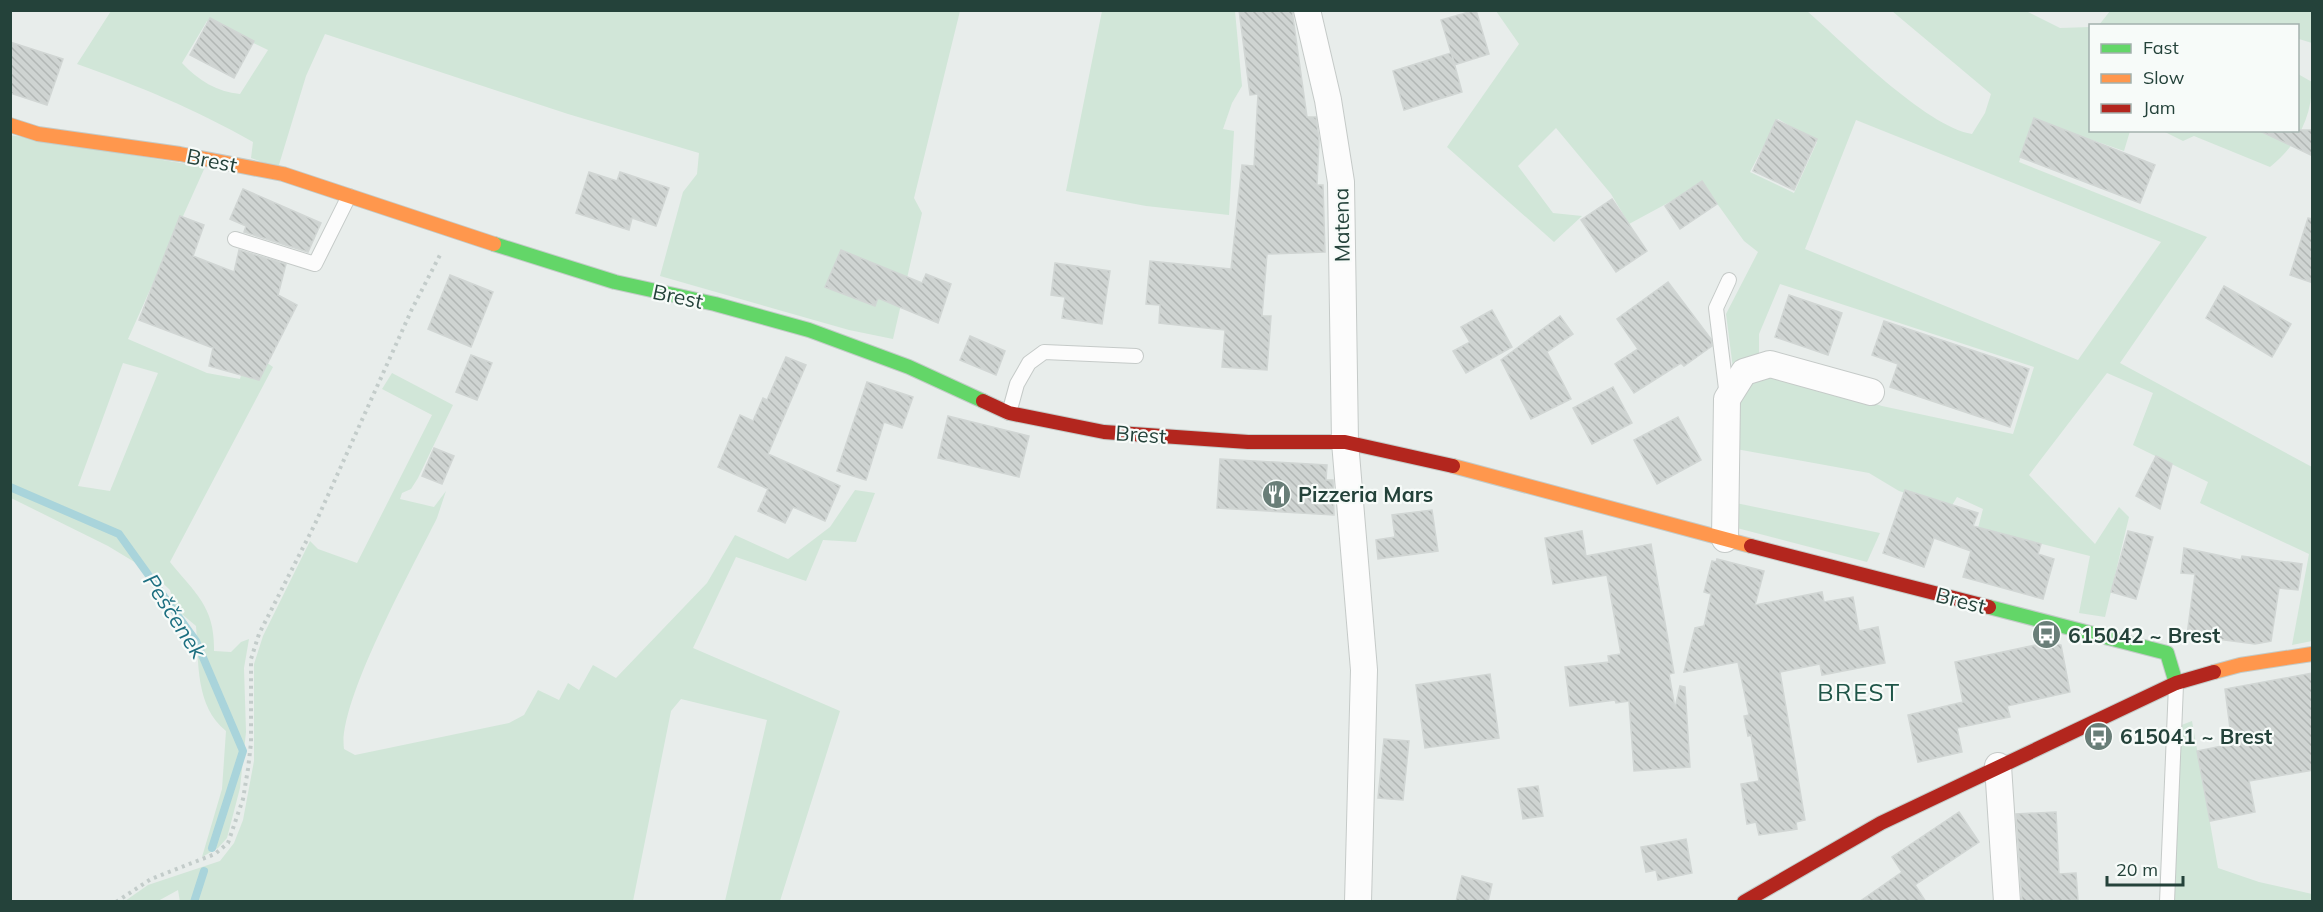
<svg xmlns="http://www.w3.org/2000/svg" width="2323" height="912" font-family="Mulish,sans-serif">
<defs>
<pattern id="building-back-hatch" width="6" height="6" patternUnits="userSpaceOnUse" patternTransform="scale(1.5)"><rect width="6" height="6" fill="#cfd4d2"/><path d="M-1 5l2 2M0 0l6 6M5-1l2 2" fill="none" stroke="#b2b7b5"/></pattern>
</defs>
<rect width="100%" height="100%" fill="#e8edeb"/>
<!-- green -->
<g fill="#d1e6d8" fill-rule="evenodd">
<path d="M111 11H960L914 198 922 213 893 339 849 330 660 276 683 192 697 174 699 153 568 114 325 34 306 76 278 168 251 158 253 142C193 108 141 87 77 64ZM207 21 268 50 240 94C217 92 198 80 182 63Z"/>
<path d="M1102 11H1235L1242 86 1232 103 1223 129 1234 131 1229 215 1146 206 1066 191Z"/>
<path d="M1496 11H1807C1845 44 1925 126 1972 134L1985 113 1991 94 1892 11H2026L2060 28 2090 27V130L2130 131 2124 151 2034 120 2019 162 2207 237 2120 363 2312 467V641L2292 645 2309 554 2200 503 2208 482 2133 445 2153 393 2107 373 2029 475 2095 544 2119 507 2129 517 2105 617 2079 613 2090 556 1978 528 1983 509 1957 497 1951 507 1899 491 1869 473 1736 449 1737 400 1744 384 1768 370 1882 406 2013 434 2034 367 1780 284 1759 334V356L1734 376 1726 314 1758 252 1744 241 1703 184 1629 224 1611 194 1556 128 1518 166 1553 213 1582 216 1554 242 1447 147 1519 44ZM1778 119 1817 142 1794 193 1750 172ZM1856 120 2161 242 2078 360 1805 249Z"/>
<path d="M2110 11H2312V43L2299 39 2298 42V26L2099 25Z"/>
<path d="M2298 74 2312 82C2312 118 2298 144 2270 167L2194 136 2183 141 2163 131 2298 130Z"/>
<path d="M10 135 205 167 128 339 207 373 240 379 249 346 260 358 273 367 170 562C196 594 215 607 214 651L231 652 241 642 249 639 244 668 246 732 240 788 227 838 218 848 202 857 222 789 226 731C195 706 199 663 196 626L176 609 170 590 151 572 108 546 11 498ZM123 363 158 373 110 491 78 486Z"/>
<path d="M392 373 453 405 418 478 411 489 402 493 400 499 434 507 446 491 437 518C414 565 337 703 344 749L355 755 509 723 524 715 538 690 559 700 568 683 579 690 593 665 616 678 707 583 735 535 788 559 830 527 855 490 875 493 856 542 823 540 806 581 736 557 693 648 840 711 780 901H725L767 720 681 699 671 711 633 901 180 902 178 890 158 901H125L148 885 220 861 234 843 243 820 254 761V664L263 636 310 541 318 549 357 563 432 415 382 389Z"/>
<path d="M1736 503 1880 533 1867 562 1737 528Z"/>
<path d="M2192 721 2218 868 2259 882 2312 894V901L2170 902 2178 811 2179 726Z"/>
</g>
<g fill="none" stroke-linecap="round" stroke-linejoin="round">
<!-- stream -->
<g stroke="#a9d4db" stroke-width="8">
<path d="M10 487 119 534 196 641 243 751 212 848"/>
<path d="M194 902 204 871"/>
</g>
</g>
<!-- building -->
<g fill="url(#building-back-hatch)" stroke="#d1d6d4" stroke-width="1.5">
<path d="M1239 10H1292L1307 117H1316L1319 140 1317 185H1323L1325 252 1267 254 1262 316H1271L1267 370 1222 367 1225 330 1159 323 1160 305 1146 304 1150 261 1231 269 1242 165 1254 166 1258 94 1250 95Z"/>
<path d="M1476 10 1489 54 1454 65 1452 55 1462 92 1404 110 1393 71 1451 53 1441 20Z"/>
<path d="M210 18 254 41 234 78 190 55Z"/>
<path d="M10 42 63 59 47 105 10 93Z"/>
<path d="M2034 118 2155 165 2140 203 2020 157Z"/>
<path d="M1776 120 1817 139 1794 190 1753 171Z"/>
<path d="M2258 130H2313V156Z"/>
<path d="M589 172 617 181 620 172 669 188 656 226 632 218 629 230 576 213Z"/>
<path d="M1702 181 1717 204 1680 229 1665 206Z"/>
<path d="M243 189 321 223 308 252 244 232 246 226 230 219Z"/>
<path d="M1612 199 1647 251 1616 272 1581 220Z"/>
<path d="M180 216 204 225 193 256 234 272 239 250 286 264 278 295 297 305 259 380 209 366 213 348 139 320Z"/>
<path d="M2308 218 2313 219V283L2290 275Z"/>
<path d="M841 250 922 283 926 274 951 284 938 323 878 298 875 306 825 287Z"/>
<path d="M1055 263 1110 271 1102 324 1062 318 1065 297 1051 295Z"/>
<path d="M450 275 493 292 471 347 428 329Z"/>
<path d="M1668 282 1711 339 1712 346 1684 366 1681 363 1634 393 1615 364 1638 349 1617 319Z"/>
<path d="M2224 286 2291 324 2272 357 2206 318Z"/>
<path d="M1789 295 1842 313 1828 355 1775 337Z"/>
<path d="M1492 310 1512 347 1466 373 1453 351 1470 342 1461 327Z"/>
<path d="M1560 316 1573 334 1547 352 1571 399 1531 419 1501 360Z"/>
<path d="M1884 321 2029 369 2010 427 1890 387 1898 364 1872 355Z"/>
<path d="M970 336 1005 351 996 375 960 360Z"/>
<path d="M471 355 492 363 477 400 456 392Z"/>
<path d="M786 357 806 365 768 454 840 486 825 521 793 507 785 523 758 511 768 489 718 467 740 415 753 421 763 398 767 400Z"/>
<path d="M867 382 913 397 902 428 884 422 866 480 837 471Z"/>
<path d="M1613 387 1632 423 1592 444 1573 408Z"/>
<path d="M948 416 1029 436 1019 477 938 458Z"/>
<path d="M1678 417 1701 460 1657 484 1634 440Z"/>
<path d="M434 448 454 456 442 484 422 476Z"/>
<path d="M2156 456 2172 464 2160 509 2136 496Z"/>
<path d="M1220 459 1327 465 1326 480H1333L1334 515 1217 508Z"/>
<path d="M1905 490 1978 513 1973 526 2041 544 2038 554 2054 559 2043 599 1963 577 1971 551 1934 538 1924 567 1883 553Z"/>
<path d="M1432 510 1438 551 1378 559 1376 540 1395 537 1392 515Z"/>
<path d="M1582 531 1586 556 1651 544 1674 673 1669 674 1675 708 1680 686 1685 687 1690 767 1634 771 1629 701 1616 703 1615 700 1570 706 1565 667 1609 662 1608 656 1621 654 1607 575 1553 584 1545 538Z"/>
<path d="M2128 531 2153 537 2136 599 2111 592Z"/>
<path d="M2184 548 2241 560 2242 556 2302 564 2298 590 2279 588 2271 641 2255 644 2187 635 2195 574 2181 573Z"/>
<path d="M1717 559 1764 571 1755 605 1822 592 1824 602 1853 597 1859 631 1878 627 1885 663 1822 675 1820 664 1780 672 1805 820 1796 822 1797 829 1759 835 1756 822 1747 824 1741 784 1759 781 1751 735 1748 736 1744 716 1749 715 1738 662 1684 672 1695 628 1704 626 1711 594 1704 592 1712 561 1716 562Z"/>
<path d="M2050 642 2061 645 2070 692 2007 706 2010 717 1957 728 1962 752 1918 762 1908 715 1963 702 1955 662Z"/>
<path d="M2313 673V770L2249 781 2255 812 2210 821 2197 751 2232 744 2225 689Z"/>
<path d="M1490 674 1499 738 1425 748 1416 685Z"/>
<path d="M1384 739 1409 741 1403 800 1378 798Z"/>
<path d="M1538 786 1543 816 1523 819 1518 789Z"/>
<path d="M1959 812 1979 842 1915 885 1926 902H1859L1902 872 1892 857Z"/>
<path d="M2056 812 2059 874 2076 873 2078 900 2022 902 2016 814Z"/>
<path d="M1686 839 1692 873 1658 880 1656 870 1646 872 1641 847Z"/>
<path d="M1462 876 1492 884 1488 902H1456Z"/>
</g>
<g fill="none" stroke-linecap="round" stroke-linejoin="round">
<defs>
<g id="lane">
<path d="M235 239 315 264 349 196"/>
<path d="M1727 397 1716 308 1729 280"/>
<path d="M1009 413 1017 384 1029 363 1044 352 1136 356"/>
<path d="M2167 902 2176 685"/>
</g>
<g id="street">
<path d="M1307 10 1328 100 1341 182 1345 442 1364 670 1358 902"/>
<path d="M1725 539 1727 399 1744 372 1770 364 1871 392"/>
<path d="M1998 766 2007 902"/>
</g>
<g id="fast">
<path d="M494 244 615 282 715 304 809 330 909 367 983 401"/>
<path d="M1989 607 2167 653 2176 683"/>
</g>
<g id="slow">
<path d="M10 125 38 134 180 154 283 174 494 244"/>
<path d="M1453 466 1751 546"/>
<path d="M2214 672 2240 665 2312 654"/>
</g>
<g id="jam">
<path d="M983 401 1009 413 1104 432 1248 442H1345L1453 466"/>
<path d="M1751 546 1989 607"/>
<path d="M1744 902 1881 823 2176 683 2214 672"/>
</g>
</defs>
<!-- lane casing -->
<use href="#lane" stroke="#c5cac8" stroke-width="16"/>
<!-- street casing -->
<use href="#street" stroke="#c5cac8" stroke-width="28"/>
<!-- fast casing -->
<use href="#fast" stroke="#c3cbc8" stroke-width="16"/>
<!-- slow casing -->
<use href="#slow" stroke="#c3cbc8" stroke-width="16"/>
<!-- jam casing -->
<use href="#jam" stroke="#c3cbc8" stroke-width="16"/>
<!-- path -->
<path stroke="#c3ccca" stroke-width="4" stroke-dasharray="3 4.5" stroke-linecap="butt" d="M116 902 151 879 215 854 228 843 243 799 248 769 251 743V659L259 634 315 524 412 309 440 255"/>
<!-- lane -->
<use href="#lane" stroke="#fcfcfc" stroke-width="14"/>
<!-- street -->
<use href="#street" stroke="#fcfcfc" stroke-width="26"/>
<!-- fast -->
<use href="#fast" stroke="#63d668" stroke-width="14"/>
<!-- slow -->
<use href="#slow" stroke="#ff974d" stroke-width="14"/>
<!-- jam -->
<use href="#jam" stroke="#b3261e" stroke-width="14"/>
</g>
<!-- icons -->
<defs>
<symbol id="restaurant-disc" viewBox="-11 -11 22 22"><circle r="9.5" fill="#697e78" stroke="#f7fbf9"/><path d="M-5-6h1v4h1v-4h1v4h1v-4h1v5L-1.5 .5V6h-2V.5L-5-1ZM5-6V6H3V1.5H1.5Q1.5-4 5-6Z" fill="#fff"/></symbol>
<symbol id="bus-disc" viewBox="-11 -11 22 22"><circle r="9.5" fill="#697e78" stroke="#f7fbf9"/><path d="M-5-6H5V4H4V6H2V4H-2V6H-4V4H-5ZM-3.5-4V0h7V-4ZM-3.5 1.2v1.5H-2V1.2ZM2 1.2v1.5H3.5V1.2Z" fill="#fff"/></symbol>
</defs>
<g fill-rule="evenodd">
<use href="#restaurant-disc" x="1260" y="478" width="33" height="33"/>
<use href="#bus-disc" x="2030" y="618" width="33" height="33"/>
<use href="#bus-disc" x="2082" y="720" width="33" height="33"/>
</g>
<g text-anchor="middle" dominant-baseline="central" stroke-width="4.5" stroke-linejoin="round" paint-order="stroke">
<!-- street labels -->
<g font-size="21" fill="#24423a" stroke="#f7fbf9">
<text transform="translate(212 160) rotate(11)">Brest</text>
<text transform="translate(1341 225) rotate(-91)">Matena</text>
<text transform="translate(678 296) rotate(12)">Brest</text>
<text transform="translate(1141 434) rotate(4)">Brest</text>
<text transform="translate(1961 600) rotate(14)">Brest</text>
</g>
<!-- poi labels -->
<g font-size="21" font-weight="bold" fill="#24423a" stroke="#f7fbf9" text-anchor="start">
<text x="1298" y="494">Pizzeria Mars</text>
<text x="2068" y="635">615042 ~ Brest</text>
<text x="2120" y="736">615041 ~ Brest</text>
</g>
<!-- water labels -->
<g font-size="22" font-style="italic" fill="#1c6f80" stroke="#f7fbf9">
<text transform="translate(175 616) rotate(57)">Peščenek</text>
</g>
<!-- quarter labels -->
<g font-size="24" letter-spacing="1.5" fill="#1f5548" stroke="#f7fbf9">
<text x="1859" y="692">BREST</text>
</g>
</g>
<!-- border -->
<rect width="2323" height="912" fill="none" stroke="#24423a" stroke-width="24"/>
<!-- legend -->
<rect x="2089" y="24" width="210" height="108" fill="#f7fbf9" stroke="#a3b1ad" stroke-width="1.5"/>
<rect x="2101" y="44" width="30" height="9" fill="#63d668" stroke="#a3b1ad" stroke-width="1.5"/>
<text x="2143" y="54" font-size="18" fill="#24423a">Fast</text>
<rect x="2101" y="74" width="30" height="9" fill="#ff974d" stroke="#a3b1ad" stroke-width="1.5"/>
<text x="2143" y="84" font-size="18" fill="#24423a">Slow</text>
<rect x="2101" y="104" width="30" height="9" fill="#b3261e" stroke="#a3b1ad" stroke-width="1.5"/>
<text x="2143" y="114" font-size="18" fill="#24423a">Jam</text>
<!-- scale -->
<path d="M2107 876v9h76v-9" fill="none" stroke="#24423a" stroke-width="3"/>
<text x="2116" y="876" font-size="18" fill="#24423a" stroke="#f7fbf9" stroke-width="4.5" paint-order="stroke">20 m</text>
</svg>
